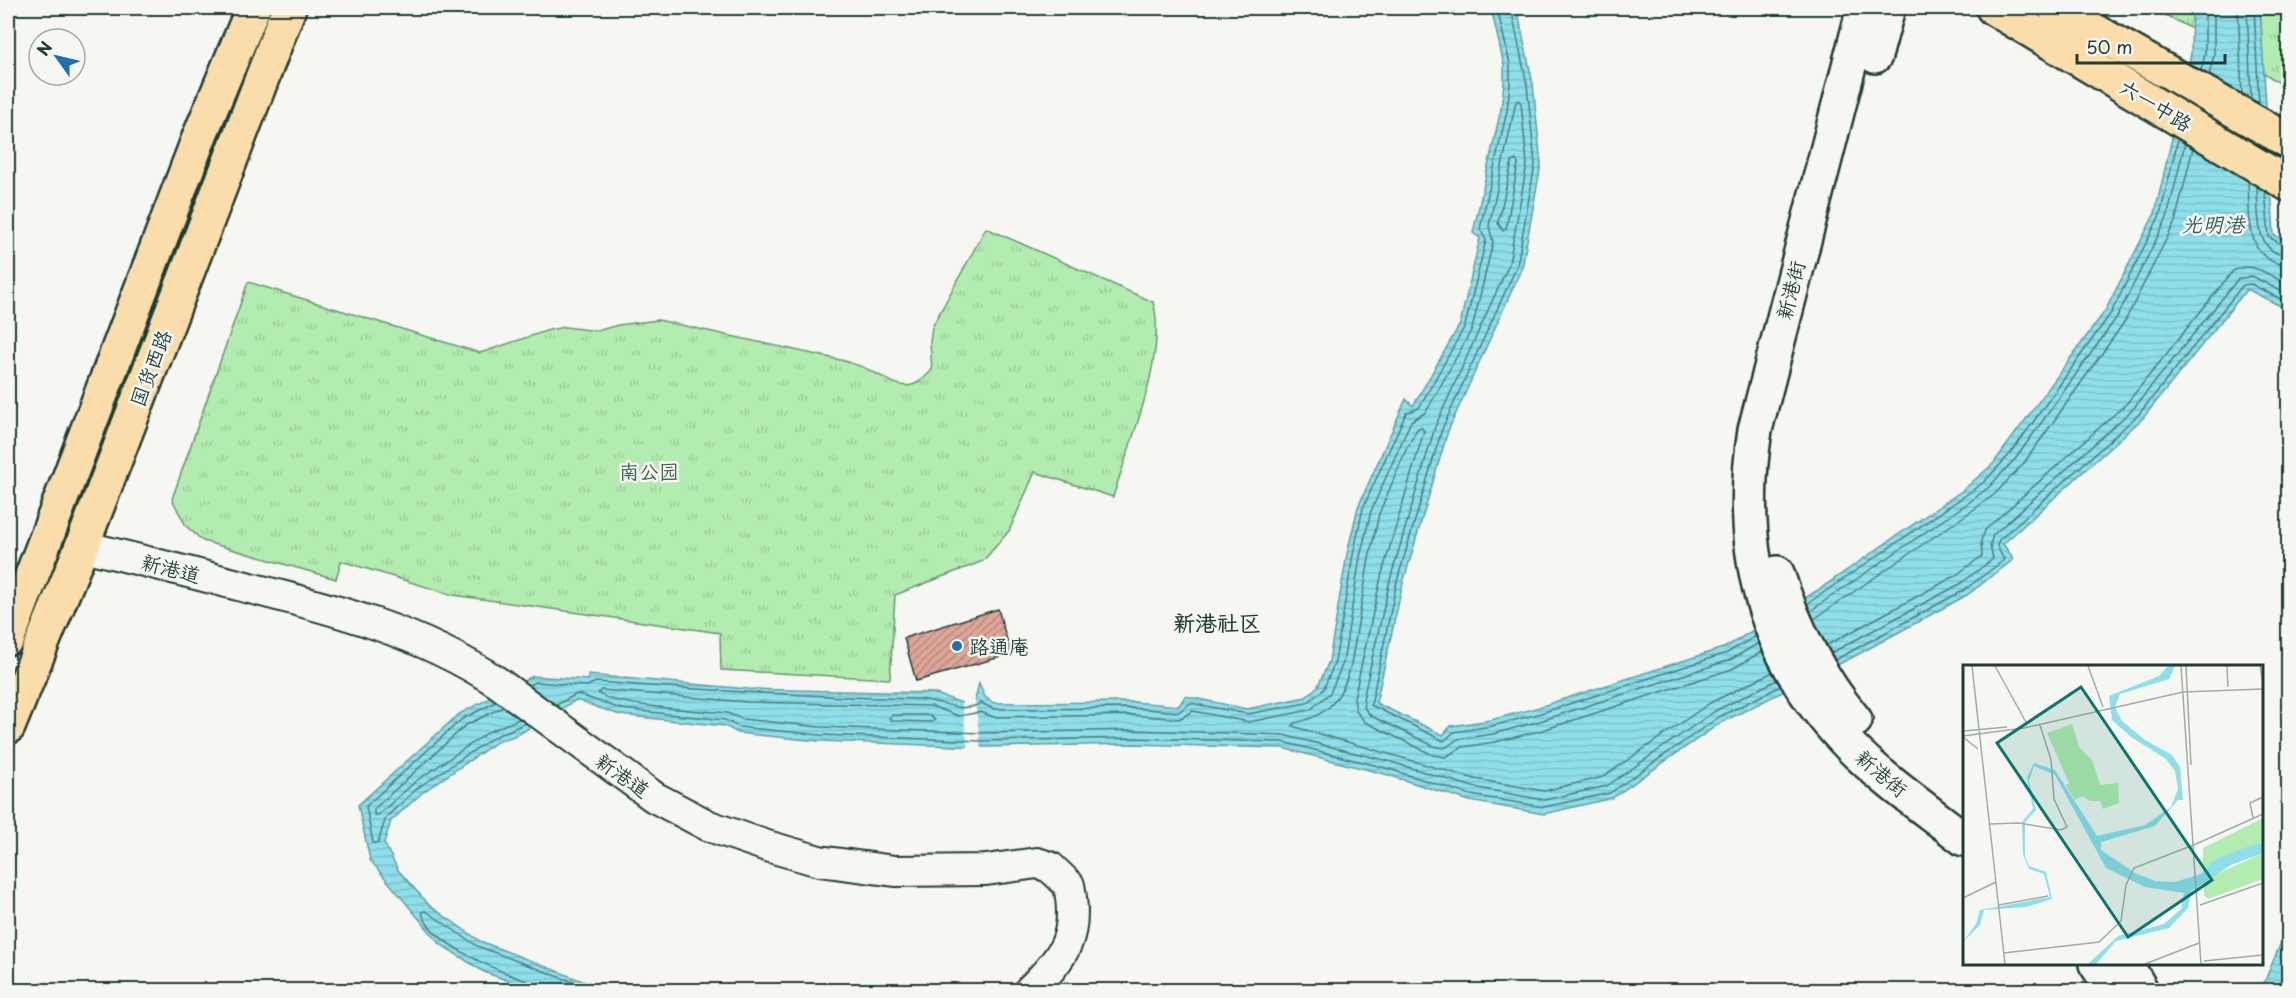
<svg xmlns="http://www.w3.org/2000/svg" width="2296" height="998" font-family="'Playpen Sans','LXGW WenKai TC',sans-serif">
<defs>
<pattern id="grass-tufts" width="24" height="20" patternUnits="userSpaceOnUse" patternTransform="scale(1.5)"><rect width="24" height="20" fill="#b3ecb0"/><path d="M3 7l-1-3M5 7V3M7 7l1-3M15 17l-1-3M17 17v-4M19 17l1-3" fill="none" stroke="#9acb98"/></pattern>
<pattern id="water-rules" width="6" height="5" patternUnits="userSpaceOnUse" patternTransform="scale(1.5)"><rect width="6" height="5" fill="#8fdfeb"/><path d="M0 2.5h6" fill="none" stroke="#7bc0ca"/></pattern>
<pattern id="building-hatch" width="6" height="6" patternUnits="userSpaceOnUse" patternTransform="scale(1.5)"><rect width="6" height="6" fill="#dea698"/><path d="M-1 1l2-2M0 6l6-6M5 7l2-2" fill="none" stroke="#b3887d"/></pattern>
</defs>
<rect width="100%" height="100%" fill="#f6f6f2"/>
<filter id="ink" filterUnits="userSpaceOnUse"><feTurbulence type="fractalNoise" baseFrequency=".0167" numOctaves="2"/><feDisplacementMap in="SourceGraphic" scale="12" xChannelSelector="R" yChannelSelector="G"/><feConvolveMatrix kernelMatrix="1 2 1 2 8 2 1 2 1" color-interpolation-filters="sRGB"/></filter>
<g filter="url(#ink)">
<!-- grass -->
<g fill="url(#grass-tufts)" stroke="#699472" stroke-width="1.5">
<path d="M2152 8H2192V29Z"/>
<path d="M2260 8H2288V89L2263 72Z"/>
<path d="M986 228 1153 302C1168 354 1129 444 1113 497L1035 472 1009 531 983 561 895 595 890 679 721 670 720 633 453 595 341 561 336 579 203 541 186 526 172 499 248 282 480 353 549 330 565 327 597 331 618 325 658 320 845 361C853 364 863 366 871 371 898 384 908 397 932 370L930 342 932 327Z"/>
</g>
<!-- water -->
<g fill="url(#water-rules)" stroke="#629ea2" stroke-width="1.5">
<path d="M1491 8H1517L1533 84 1541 164 1522 268 1448 431 1403 583 1376 703 1443 735 1451 726 1491 720 1536 708 1726 647 1818 590 1963 490 1993 464 2105 311 2155 213 2191 54 2192 8H2260L2274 235 2288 243V310L2247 289 2143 418 2003 544 2014 559 1967 595 1853 657 1722 722 1612 798 1544 814 1470 801 1385 774 1282 748 1134 744 982 747 819 741 738 733 725 726 620 715 576 700 519 734 497 742 423 792 391 821 384 843 398 870 429 905 480 941 585 982 622 990H534L484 972 440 944 370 860 358 805 459 714 533 676 588 680V675L749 689 933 693 962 703 975 700 979 683 985 697 994 703 1134 702 1179 706 1185 696 1247 709 1306 697 1318 686 1329 661 1347 554 1358 507 1406 399 1413 406 1460 324 1480 238 1473 233 1501 109 1504 83V65Z"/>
<path d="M2288 926V990H2261Z"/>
</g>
<!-- pier -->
<path fill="#f6f6f2" d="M974 693 975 700 981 750 968 749 962 703 961 700 972 698Z"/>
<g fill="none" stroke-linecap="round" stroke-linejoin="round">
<!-- shore -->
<g stroke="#4c7e7d" stroke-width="1.5">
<path d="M1511 8 1527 85 1535 164 1517 266 1442 429 1397 581 1371 705 1444 741 1454 732 1492 726 1538 714 1727 653 1756 636"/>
<path d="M2238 8 2242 94"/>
<path d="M2247 8 2251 99"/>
<path d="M2254 8 2259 104"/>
<path d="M2201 71 2205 54V8"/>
<path d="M2209 75 2214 55V8"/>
<path d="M1516 160 1518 164 1506 229 1503 231 1498 223 1512 162Z"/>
<path d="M2248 181C2250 213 2244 263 2288 265"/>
<path d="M2257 187C2259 212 2253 253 2288 256"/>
<path d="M2265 191 2269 237 2288 248"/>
<path d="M1807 604 1966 495 1984 482 2011 453 2111 313 2160 215 2178 139"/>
<path d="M1810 611 1971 501 1989 487 2016 458 2117 317 2167 218 2185 143"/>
<path d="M1814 619 1976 508 1995 494 2024 463 2125 321 2175 222 2193 148"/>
<path d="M1759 643 1730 660 1540 721 1493 734 1458 739 1445 748 1436 747 1371 716 1365 709 1363 699 1390 580 1435 427 1509 264 1527 164 1521 103 1518 100 1516 102 1489 226 1493 242 1472 329 1426 412 1411 421 1371 511 1360 557 1343 663 1330 693 1310 710 1249 722 1193 711 1179 719 1133 715 993 717 981 712 959 716 931 706 748 702 601 690 598 693C610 706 704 711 727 713L742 719 820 727 982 733 1134 730 1283 735 1388 761 1473 787 1544 800 1607 786 1715 711 1777 680"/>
<path d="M1827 645 1955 576 1982 556 1981 540 1986 529 2127 403 2233 271C2252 260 2271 276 2288 285"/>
<path d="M1763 651 1732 669 1543 730 1495 742 1463 747 1445 757 1433 755 1365 722 1356 711 1354 698 1381 577 1424 431 1421 427 1417 429 1406 450 1379 514 1369 559 1351 665C1342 698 1329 716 1294 723L1292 726 1475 779 1544 791 1603 777 1710 703 1773 672"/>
<path d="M1831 653 1960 584 1993 559 1990 545 1993 535 2133 409 2238 279 2252 276 2288 295"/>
<path d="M1835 660 1964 590 2004 560 1997 546 1999 540 2139 414 2243 285 2251 284 2288 303"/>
<path d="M529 685 535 682 587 686 596 682C702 690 808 697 916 699 939 699 961 715 981 703L994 709 1134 708 1179 712 1190 703 1248 714 1307 703 1323 690 1335 662 1353 555 1363 508 1406 413 1419 408 1465 326 1486 240 1480 229 1507 111 1510 84V64L1497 8"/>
<path d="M496 702 462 719 366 806 373 843H378L386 817 419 787 494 737 526 723"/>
<path d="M556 705 577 694 621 709 725 720 739 727 820 735 982 741 1134 738 1283 742 1386 768 1471 795 1544 807 1610 793 1719 717 1781 686"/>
<path d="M503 707 466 725 374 809V815H378L416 781 490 731 519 719"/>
<path d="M892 715H929L935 720 932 722 892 721 889 718Z"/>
<path d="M533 990 529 982C501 972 428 943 422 912L426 911 477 946 594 990"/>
</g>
</g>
<!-- building -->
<path fill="url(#building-hatch)" stroke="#1f3d34" stroke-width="1.5" d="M998 609 1011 654 916 681 904 638Z"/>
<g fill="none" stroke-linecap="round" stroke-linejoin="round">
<defs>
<path id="tertiary" d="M82 546C137 559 192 573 246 587 334 609 421 632 497 682L654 797 709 826 767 846 819 861 895 871 986 870 1037 863 1050 867 1069 885C1079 936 1065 956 1030 990"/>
<g id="secondary">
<path d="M1864 8 1755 430C1737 547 1761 653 1845 741 1880 778 1924 808 1964 839"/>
<path d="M1875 56 1888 8"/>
<path d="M1777 573C1794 627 1819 677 1855 720"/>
<path d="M2096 964 2114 990"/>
<path d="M2126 964 2141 990"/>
</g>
<g id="primary">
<path d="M1993 8 2149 101"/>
<path d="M2055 8 2288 141"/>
<path d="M2268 172 2288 184"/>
<path d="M8 638 200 135 253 8"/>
<path d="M8 727 82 546 289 8"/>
</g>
</defs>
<!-- tertiary casing -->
<use href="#tertiary" stroke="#1f3d34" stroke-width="34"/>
<!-- secondary casing -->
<use href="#secondary" stroke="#1f3d34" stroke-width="38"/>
<!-- primary casing -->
<use href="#primary" stroke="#1f3d34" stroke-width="38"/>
<!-- tertiary -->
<use href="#tertiary" stroke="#f6f6f2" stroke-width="30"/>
<!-- secondary -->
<use href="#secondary" stroke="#f6f6f2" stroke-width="33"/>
<!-- primary -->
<use href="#primary" stroke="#faddab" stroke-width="33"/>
<defs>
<path id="primary-bridge" d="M2149 101 2268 172"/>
</defs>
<!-- primary-bridge casing -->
<use href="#primary-bridge" stroke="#1f3d34" stroke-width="38" stroke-linecap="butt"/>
<!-- primary-bridge -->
<use href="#primary-bridge" stroke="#faddab" stroke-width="33"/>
</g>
</g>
<!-- markers -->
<circle fill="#1f6fb2" stroke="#f6f6f2" stroke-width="2" cx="957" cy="646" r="6"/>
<g text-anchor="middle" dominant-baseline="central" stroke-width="5" stroke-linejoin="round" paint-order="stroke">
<!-- street labels -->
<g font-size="20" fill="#1f3d34" stroke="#f6f6f2">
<text transform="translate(2156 105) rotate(31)">六一中路</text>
<text transform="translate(1790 290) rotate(-76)">新港街</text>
<text transform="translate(150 368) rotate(-69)">国货西路</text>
<text transform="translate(171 568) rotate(14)">新港道</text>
<text transform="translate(1882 773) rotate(40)">新港街</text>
<text transform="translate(623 775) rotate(35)">新港道</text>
</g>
<!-- park labels -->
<g font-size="20" fill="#3d604d" stroke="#f6f6f2">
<text x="649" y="471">南公园</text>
</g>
<!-- poi labels -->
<g font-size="20" fill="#1f3d34" stroke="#f6f6f2" text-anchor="start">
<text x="969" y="646">路通庵</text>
</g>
<!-- water labels -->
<g font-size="21" font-style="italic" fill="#355d59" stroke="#f6f6f2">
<text x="2213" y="223">光明港</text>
</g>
<!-- quarter labels -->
<g font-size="22" font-weight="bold" fill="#1f3d34" stroke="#f6f6f2">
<text x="1217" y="621">新港社区</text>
</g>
</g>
<!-- overview -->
<g transform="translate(1963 665)">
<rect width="300" height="300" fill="#f6f6f2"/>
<path d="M109 59 116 82 129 95 137 120 155 118 156 138 140 144 137 136H127L119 131 112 135 103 120 106 118 84 68ZM300 153V178L251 195 240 208V183ZM300 188V214L245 234 241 230V216L245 213Z" fill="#b3ecb0"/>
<path d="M205 1H212L206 14 157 29 152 42 159 56 182 75 209 90 217 102 220 135H215L192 161 138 177V185L172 208 192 216 212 217 238 209 251 195 286 181 300 178V188L268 200 228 226 225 243 206 263 153 276 133 299H125L155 271 201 259 218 244 221 228 182 222 143 203 92 110 71 101 66 116 73 145 62 157V191L66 201 83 207 89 234 63 242 21 245 17 260 0 277 13 259 17 245 87 232 81 209 66 204 60 189 59 157 70 144 64 112 71 98 92 105 134 171 182 160 208 142 215 124 212 106 203 94 168 72 149 55 146 31 196 11Z" fill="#8fdfeb"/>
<path fill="none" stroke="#a0aca6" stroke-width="1.5" d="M9 1 42 299M32 1 64 59M125 1 140 42M218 1 238 299M223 1 228 100M264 1 265 22M297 1 300 20M1 66 44 62M0 71 61 63 220 27 300 24M0 72 15 84M290 153 287 138 300 132M27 159 56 158 98 165 104 162 91 134 88 95 77 60M233 179 300 149M0 233 33 217M36 240 85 231M237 240 300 218M41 288 136 277 158 256 163 220 171 203 233 179M241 296 300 290M182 299 236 278"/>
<path fill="#0f766e" fill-opacity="0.15" stroke="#0f766e" stroke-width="3" d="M118 22 249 215 165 272 34 78Z"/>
<rect width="300" height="300" fill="none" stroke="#1f3d34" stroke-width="3"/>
</g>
<!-- margin -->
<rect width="2296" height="998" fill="none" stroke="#f6f6f2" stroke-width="30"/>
<rect x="15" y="15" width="2266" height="968" fill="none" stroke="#1f3d34" stroke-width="2" filter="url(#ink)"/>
<!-- north arrow -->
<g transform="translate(57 57) rotate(304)"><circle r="28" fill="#f6f6f2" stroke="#a0aca6" stroke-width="1.5"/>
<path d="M0-4.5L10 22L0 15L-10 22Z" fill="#1f6fb2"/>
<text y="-9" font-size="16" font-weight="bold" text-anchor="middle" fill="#1f3d34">N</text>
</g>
<!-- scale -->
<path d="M2077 54v9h148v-9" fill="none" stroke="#1f3d34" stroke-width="3"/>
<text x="2086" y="54" font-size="18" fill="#1f3d34" stroke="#f6f6f2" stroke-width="4.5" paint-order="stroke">50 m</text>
</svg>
